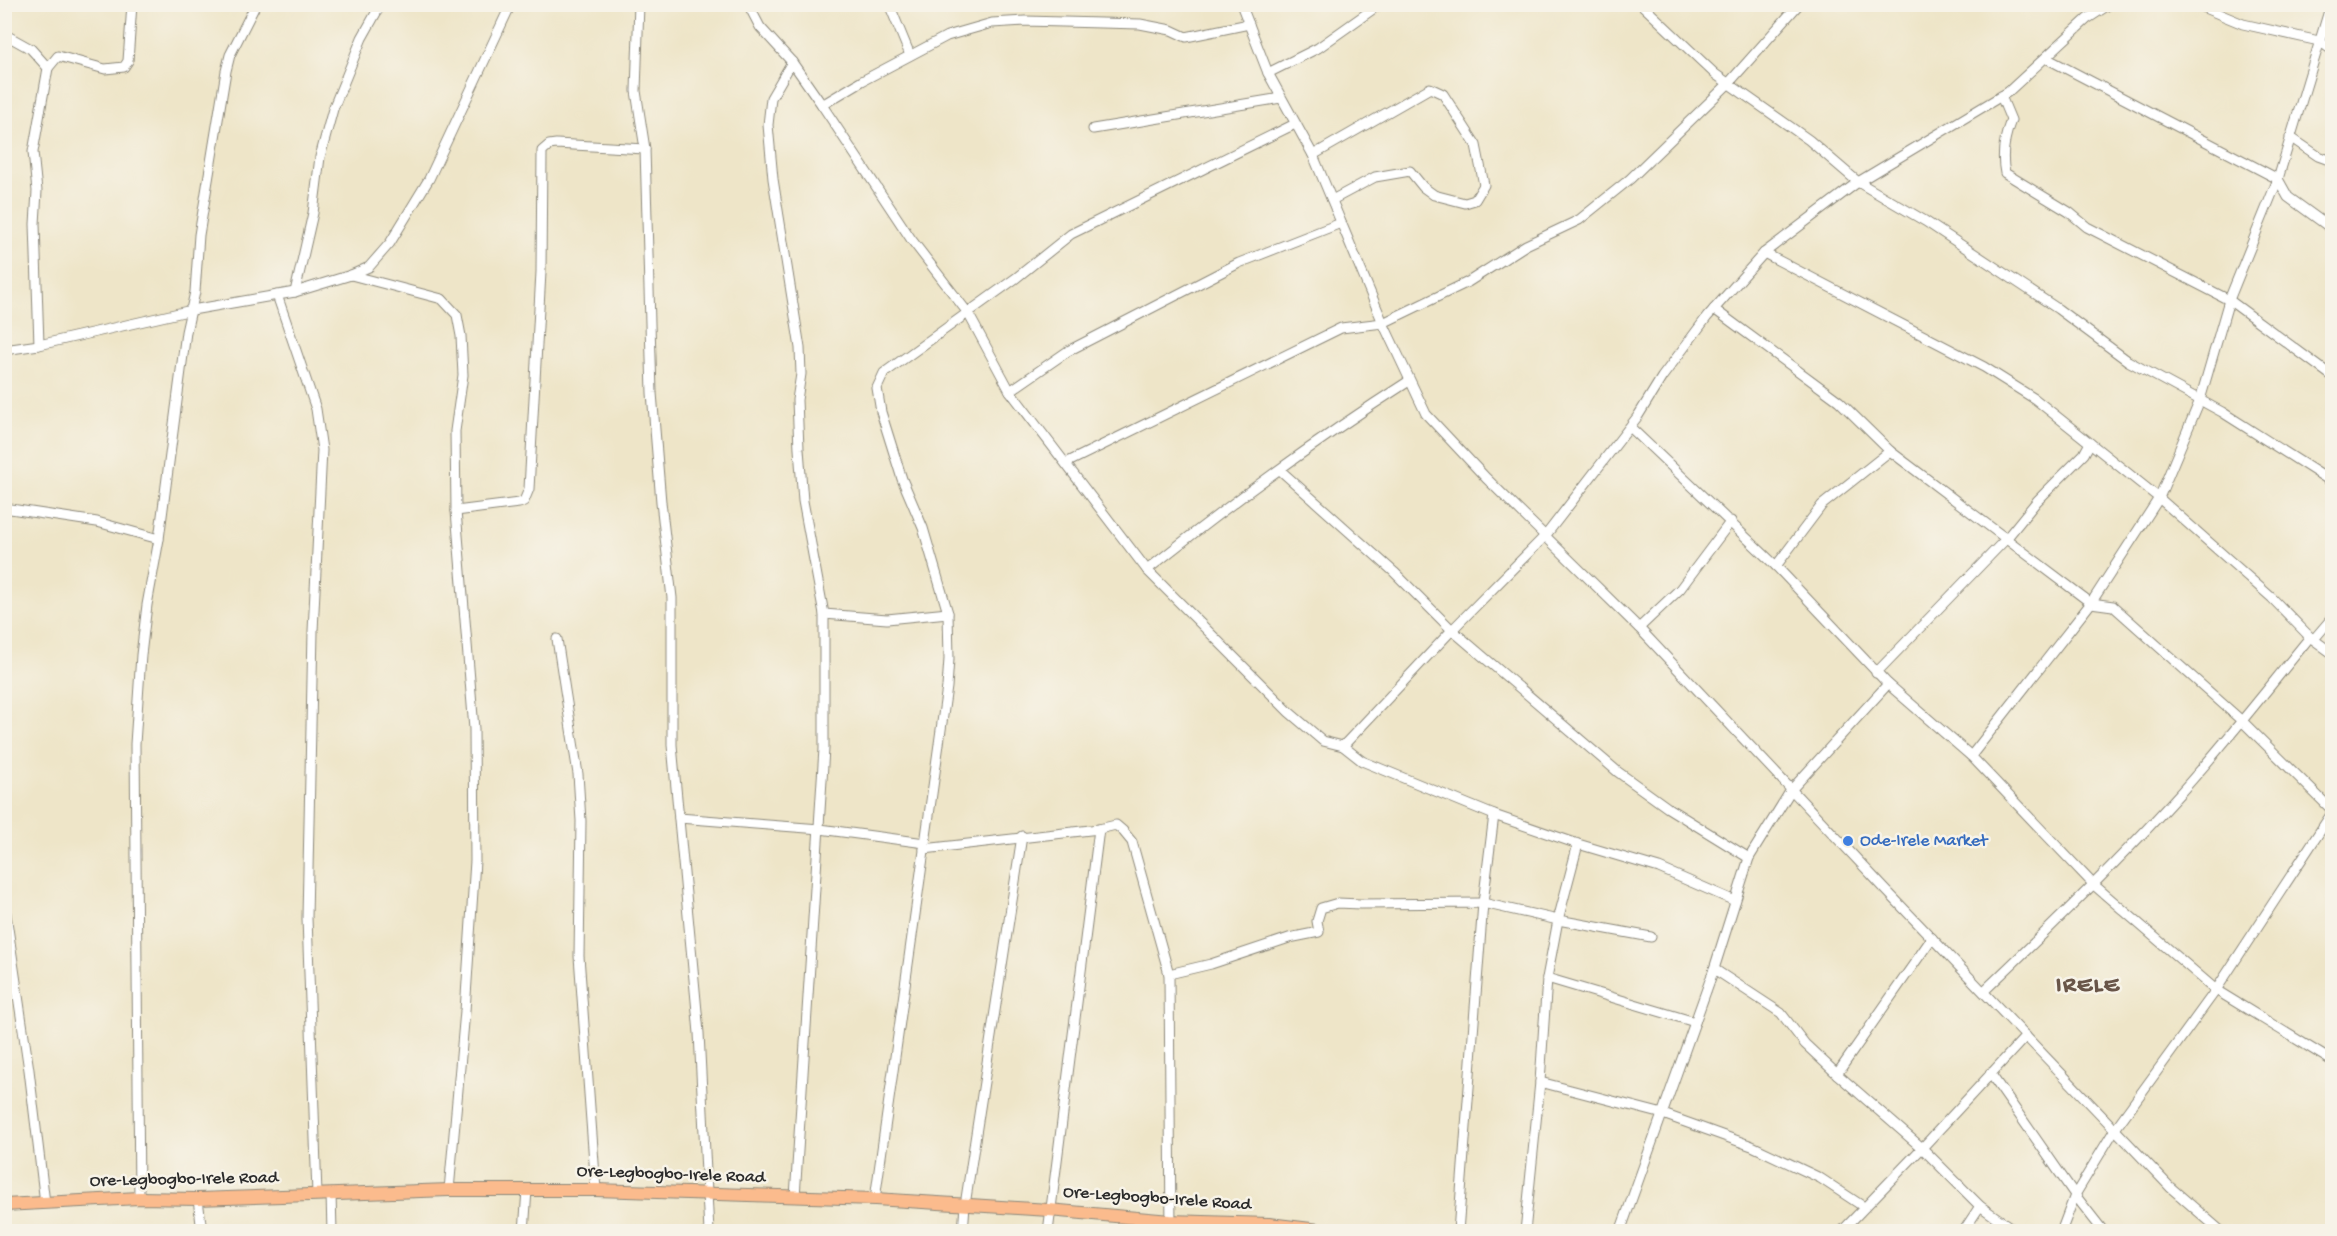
<svg xmlns="http://www.w3.org/2000/svg" width="2337" height="1236" font-family="'Gochi Hand',sans-serif">
<rect width="100%" height="100%" fill="#f7f3e8"/>
<filter id="ink" filterUnits="userSpaceOnUse"><feTurbulence type="fractalNoise" baseFrequency=".0167" numOctaves="2"/><feDisplacementMap in="SourceGraphic" scale="12" xChannelSelector="R" yChannelSelector="G"/><feConvolveMatrix kernelMatrix="1 2 1 2 8 2 1 2 1" color-interpolation-filters="sRGB"/></filter>
<filter id="wash" filterUnits="userSpaceOnUse"><feTurbulence type="fractalNoise" baseFrequency=".008" numOctaves="4" result="noise"/><feDisplacementMap in="SourceGraphic" scale="24" xChannelSelector="R" yChannelSelector="G"/><feGaussianBlur stdDeviation="1.35" result="paint"/><feColorMatrix in="noise" values="0 0 0 0 0 0 0 0 0 0 0 0 0 0 0 0 0 1.4 0 .05"/><feComposite in="paint" operator="in"/></filter>
<g filter="url(#wash)">
<rect width="100%" height="100%" fill="#eee5c8"/>
</g>
<g filter="url(#ink)">
<g fill="none" stroke-linecap="round" stroke-linejoin="round">
<defs>
<g id="minor">
<path d="M639 4 636 91 645 149 652 393 661 502 672 598V745L699 1033 709 1232"/>
<path d="M748 4 760 27 792 62 822 105 911 239 968 313 1010 391 1147 570 1289 712 1323 741 1343 746 1362 761 1494 815 1578 844 1659 868 1735 901"/>
<path d="M889 4 910 55"/>
<path d="M1241 4 1268 73 1313 155 1383 323 1426 414 1486 478 1639 628 1884 888 2170 1187 2222 1232"/>
<path d="M1641 4 1715 74 1809 140 1858 182 1925 221 2058 309 2128 361 2222 412 2332 482"/>
<path d="M2195 4 2243 24 2319 41 2332 50"/>
<path d="M4 11 7 4"/>
<path d="M4 34 31 49 48 68 33 152 37 191 35 224 39 345"/>
<path d="M2046 58 2278 179 2288 197 2332 229"/>
<path d="M792 62 771 98 768 125 773 179 800 348 801 374 797 400 799 449 803 501 824 614V749L795 1197"/>
<path d="M48 68 58 56 105 69 124 67 128 61 132 4"/>
<path d="M1268 73 1318 48 1380 4"/>
<path d="M2001 96 2011 120C2004 138 2001 154 2005 173L2069 212 2087 227 2229 300 2332 376"/>
<path d="M822 105 862 81 947 36 992 23 1025 21 1140 24 1171 30 1186 37 1249 24"/>
<path d="M1093 129 1281 98"/>
<path d="M2290 137 2318 156 2332 161"/>
<path d="M1313 155 1430 88 1443 94 1476 145 1484 185 1475 200 1465 203 1434 195 1423 187 1410 171 1375 177 1332 200"/>
<path d="M1764 253 1984 367 2035 399 2159 498 2272 598 2310 637 2332 653"/>
<path d="M351 275 442 299 457 315 461 336 463 375 455 431 456 511 474 729 475 861 465 1011 449 1190"/>
<path d="M295 292 313 213 320 157 333 109 362 38 381 4"/>
<path d="M277 295 316 409 322 450 313 631 307 918 317 1194"/>
<path d="M1714 309 1839 401 1890 451"/>
<path d="M4 350 39 345 192 310 295 292 351 275 369 267 390 243 429 179 511 4"/>
<path d="M1010 391 1068 351 1239 263 1341 223"/>
<path d="M1630 427 1776 566 1888 684 1971 756 2094 885 2216 990 2332 1061"/>
<path d="M1066 463 1341 328 1383 323 1468 282 1526 245 1579 220 1630 179 1727 85 1799 4"/>
<path d="M1280 470 1394 572 1452 630 1618 772 1668 808 1749 858"/>
<path d="M4 508 97 522 159 539"/>
<path d="M456 511 519 503 524 501 529 489 541 272 542 151 549 145 556 144 645 149"/>
<path d="M1776 566 1822 505 1890 451 2091 603 2113 606 2242 721 2332 810"/>
<path d="M1147 570C1231 503 1318 439 1409 381"/>
<path d="M824 614 887 619 948 613"/>
<path d="M1639 628 1680 589 1731 521"/>
<path d="M557 639 578 774 581 821 579 956 596 1190"/>
<path d="M2314 639 2332 618"/>
<path d="M1876 673 2006 539 2037 501 2084 454 2090 443"/>
<path d="M1343 746 1452 630 1546 535 1638 416 1662 377 1707 317 1764 253 1858 182 2008 92 2087 19 2110 4"/>
<path d="M1971 756 2091 603 2159 498 2200 400 2229 300 2278 179 2331 4"/>
<path d="M679 818 820 829 925 843"/>
<path d="M924 849 1099 829 1116 825 1123 831 1132 842 1169 974 1171 1232"/>
<path d="M4 901 29 1070 45 1203"/>
<path d="M1714 969 1781 1013 1805 1044 1837 1074 1922 1148 1980 1206 2017 1232"/>
<path d="M1169 974 1211 964 1289 938 1319 932 1317 921 1321 908 1338 903 1360 904 1483 903 1558 920 1651 937"/>
<path d="M1547 978 1695 1022"/>
<path d="M1984 991C2049 929 2113 867 2173 801 2221 749 2265 692 2310 637"/>
<path d="M1990 1073 2075 1195 2104 1232"/>
<path d="M1837 1074 1932 938"/>
<path d="M1540 1082 1663 1114 1752 1146 1820 1178 1864 1207"/>
<path d="M331 1194 332 1232"/>
<path d="M139 1198 135 744 141 655 147 605 159 539 186 332 195 292 199 235 226 71 230 55 256 4"/>
<path d="M198 1199 202 1232"/>
<path d="M875 1199 947 687 949 659 948 613 923 528 902 479 881 412 877 388 884 373 1016 278 1071 234 1295 124"/>
<path d="M524 1232 527 1190"/>
<path d="M963 1232 965 1205 1022 836"/>
<path d="M1048 1232 1099 829"/>
<path d="M1458 1232 1483 903 1494 815"/>
<path d="M1525 1232 1540 1082 1547 978 1558 920 1578 844"/>
<path d="M1620 1232 1714 969 1749 858 1791 790 1888 684"/>
<path d="M1841 1232 1922 1148 2026 1036"/>
<path d="M1963 1232 1980 1206"/>
<path d="M2061 1232 2075 1195 2115 1129 2216 990 2332 813"/>
</g>
<path id="major" d="M4 1205 139 1198 198 1199 449 1190H596L875 1199 1049 1210 1170 1221 1269 1224 1336 1232"/>
</defs>
<!-- minor casing -->
<use href="#minor" stroke="#8c887a" stroke-width="11"/>
<!-- major casing -->
<use href="#major" stroke="#8c887a" stroke-width="14"/>
<!-- minor -->
<use href="#minor" stroke="#fff" stroke-width="9"/>
<!-- major -->
<use href="#major" stroke="#fbbb8d" stroke-width="12"/>
</g>
</g>
<!-- markers -->
<circle fill="#3f7fe0" stroke="#f7f3e8" stroke-width="2" cx="1848" cy="841" r="6"/>
<g text-anchor="middle" dominant-baseline="central" stroke-width="5" stroke-linejoin="round" paint-order="stroke">
<!-- shop labels -->
<g font-size="18" fill="#366cbe" stroke="#f7f3e8" text-anchor="start">
<text x="1860" y="841">Ode-Irele Market</text>
</g>
<!-- street labels -->
<g font-size="18" fill="#2b2b2b" stroke="#f7f3e8">
<text transform="translate(671 1175) rotate(2)">Ore-Legbogbo-Irele Road</text>
<text transform="translate(184 1180) rotate(-1)">Ore-Legbogbo-Irele Road</text>
<text transform="translate(1157 1199) rotate(4)">Ore-Legbogbo-Irele Road</text>
</g>
<!-- district labels -->
<g font-size="24" font-weight="bold" letter-spacing="1.5" fill="#695548" stroke="#f7f3e8">
<text x="2088" y="986">IRELE</text>
</g>
</g>
<!-- margin -->
<rect width="2337" height="1236" fill="none" stroke="#f7f3e8" stroke-width="24"/>
</svg>
